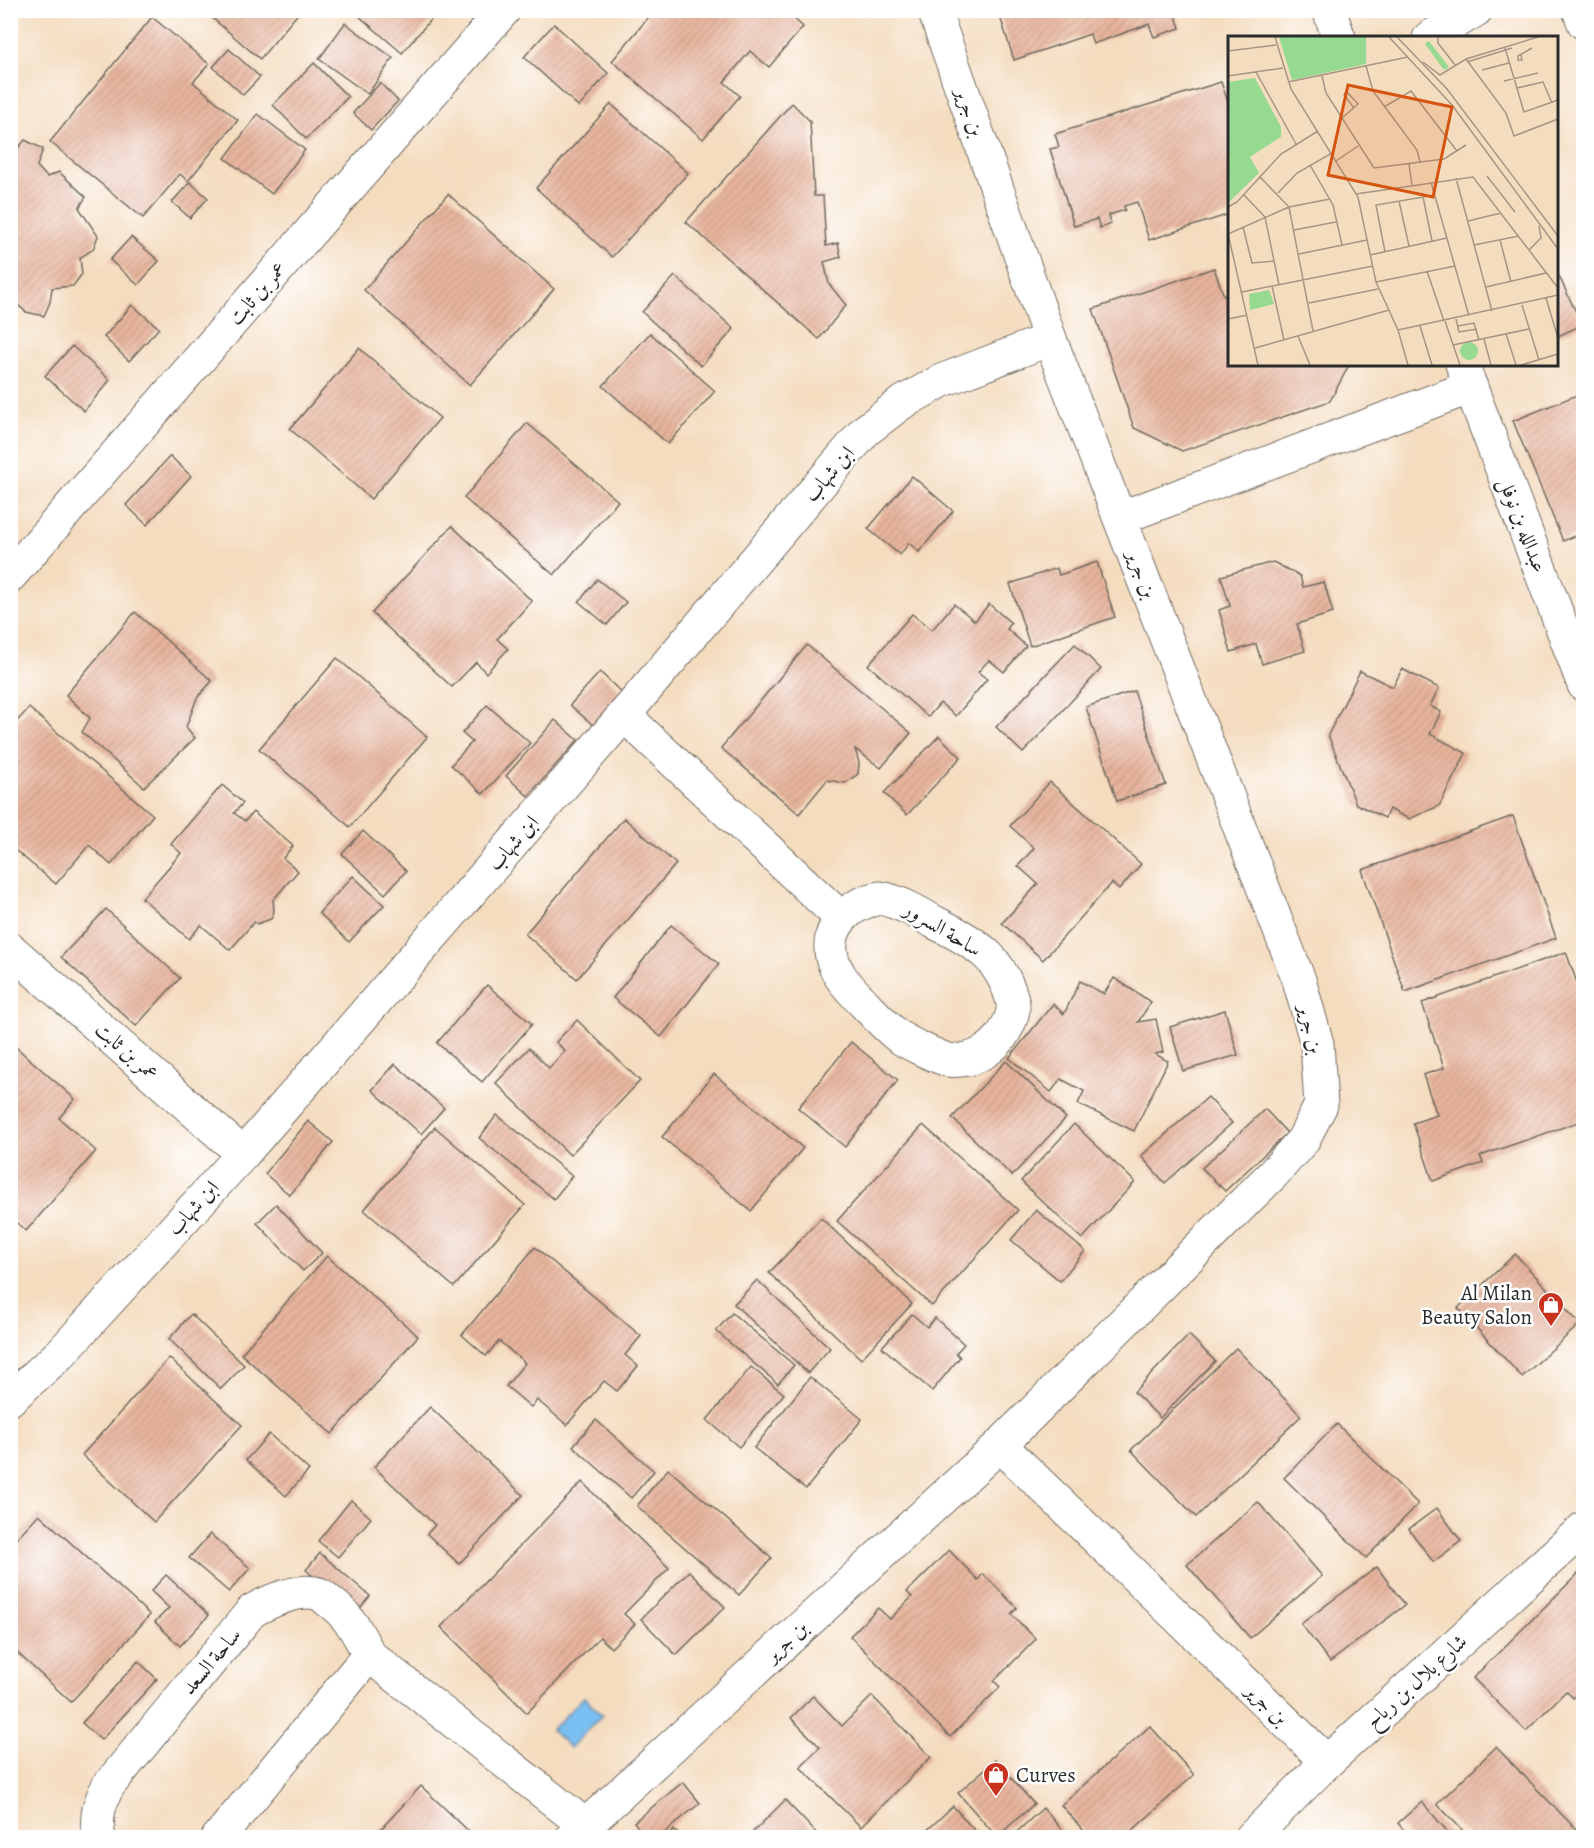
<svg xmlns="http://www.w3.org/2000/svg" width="1594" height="1848" font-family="Alegreya,Amiri,serif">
<defs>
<pattern id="building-hatch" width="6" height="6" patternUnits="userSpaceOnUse" patternTransform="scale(1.5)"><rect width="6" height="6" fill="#e7b49c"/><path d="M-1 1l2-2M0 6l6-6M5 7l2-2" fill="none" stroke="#c69b87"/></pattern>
</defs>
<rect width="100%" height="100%" fill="#fff"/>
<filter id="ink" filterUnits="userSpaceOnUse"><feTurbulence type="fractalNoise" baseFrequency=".0167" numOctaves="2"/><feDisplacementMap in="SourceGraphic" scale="12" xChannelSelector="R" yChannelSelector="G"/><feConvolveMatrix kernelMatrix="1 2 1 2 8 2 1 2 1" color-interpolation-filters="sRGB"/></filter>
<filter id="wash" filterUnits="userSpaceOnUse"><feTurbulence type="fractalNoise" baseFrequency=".008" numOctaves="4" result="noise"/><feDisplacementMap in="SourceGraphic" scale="24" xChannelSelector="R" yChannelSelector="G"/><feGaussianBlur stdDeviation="1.35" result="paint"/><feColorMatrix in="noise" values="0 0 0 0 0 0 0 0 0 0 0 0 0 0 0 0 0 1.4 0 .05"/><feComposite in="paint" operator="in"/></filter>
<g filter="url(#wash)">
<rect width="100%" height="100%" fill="#f4dcbf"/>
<!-- water -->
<path fill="#7abff1" stroke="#52758e" stroke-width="1.5" d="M584 1697 602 1715 570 1748 551 1730Z"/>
<g id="blocks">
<!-- building -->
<g fill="url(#building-hatch)">
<path d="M203 10H301L260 59Z"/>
<path d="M352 10H439L402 53Z"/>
<path d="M640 10H785L803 27 769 67 750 51 724 82 740 96 703 139 612 61 648 18Z"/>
<path d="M998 10H1174L1180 28 1154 37 1149 24 1093 44 1090 34 1014 60Z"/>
<path d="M152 17 209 64 193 82 238 120 188 181 180 174 143 218 50 142Z"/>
<path d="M345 23 393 58 368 94 319 59Z"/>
<path d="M554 24 608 73 579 107 524 57Z"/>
<path d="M229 49 260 77 243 95 213 67Z"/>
<path d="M314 63 348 97 306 139 273 105Z"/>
<path d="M1221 82 1230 108V214L1149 240 1137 202 1124 206 1125 210 1109 215 1111 224 1100 228 1097 219 1074 226 1050 149 1059 147 1055 134Z"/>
<path d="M380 83 398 101 371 130 353 113Z"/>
<path d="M792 103 810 121 814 196H823L826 246 838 243 841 257 824 262 829 284 846 305 819 339 686 222Z"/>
<path d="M611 104 688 173 612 257 536 188Z"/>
<path d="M258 114 305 150 272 194 225 158Z"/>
<path d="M25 140 43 149 37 166 47 177 59 172 86 197 79 208 98 236 93 249 80 258 82 274 73 286 52 288 50 302 44 316 26 312 10 298V158Z"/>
<path d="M190 182 208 198 190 218 172 202Z"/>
<path d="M448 194 554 289 470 385 364 290Z"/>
<path d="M131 237 159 261 138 285 110 260Z"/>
<path d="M1214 268 1224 296 1230 294V364H1348V367L1330 401 1182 451 1134 428 1093 309Z"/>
<path d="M1556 270 1582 325 1556 337Z"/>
<path d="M675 276 734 329 701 366 642 312Z"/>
<path d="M132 305 159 328 129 361 104 337Z"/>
<path d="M650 333 715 391 668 444 603 386Z"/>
<path d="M72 346 110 380 84 411 45 376Z"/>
<path d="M359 348 440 418 371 499 290 429Z"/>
<path d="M1584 392V532L1563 541 1513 421Z"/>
<path d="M527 423 618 501 554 575 464 498Z"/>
<path d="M170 456 191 476 147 525 126 505Z"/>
<path d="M912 476 953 511 919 552 909 543 900 555 868 529Z"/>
<path d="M452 526 532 601 497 639 508 649 486 673 476 662 452 687 372 613Z"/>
<path d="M1097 562 1115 617 1030 646 1010 584 1057 568 1059 575Z"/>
<path d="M1273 562 1300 576 1303 587 1324 582 1333 613 1297 624 1305 651 1262 664 1256 644 1231 652 1219 610 1230 606 1221 576Z"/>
<path d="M597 579 626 602 607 625 579 602Z"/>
<path d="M954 604 975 621 989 604 1011 623 1007 629 1026 646 1004 672 989 660 978 672 987 679 956 716 940 703 928 717 868 665 912 614 932 630Z"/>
<path d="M135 612 212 681 197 698 186 727 195 738 144 787 82 732 90 718 66 695Z"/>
<path d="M1075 644 1101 669 1023 753 996 727Z"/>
<path d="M807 645 911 733 881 768 855 749 859 763 858 774 845 783 827 780 799 814 721 748Z"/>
<path d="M337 658 427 737 350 827 259 749Z"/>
<path d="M1402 669 1439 688 1430 706 1441 712 1430 734 1466 753 1439 806 1409 819 1389 809 1385 818 1356 804 1328 735 1360 671 1393 687Z"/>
<path d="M600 672 622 693 593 725 570 705Z"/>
<path d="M1134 691 1166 785 1117 801 1086 707Z"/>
<path d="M487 705 530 743 483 794 451 765 472 742 462 733Z"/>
<path d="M29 708 153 815 111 865 89 845 56 884 10 846V729Z"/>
<path d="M555 720 578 740 528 796 506 776Z"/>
<path d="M939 736 961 757 907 815 884 793Z"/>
<path d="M1050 782 1141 864 1119 890 1112 883 1043 960 1002 923 1038 884 1018 866 1034 848 1010 826Z"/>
<path d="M222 785 243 803 234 813 245 821 253 812 293 846 283 858 298 871 273 900 274 911 271 919 257 924 254 922 230 950 201 925 189 939 142 898 181 853 171 844Z"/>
<path d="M1513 816 1556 938 1405 992 1362 870Z"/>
<path d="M624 818 676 864 577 979 525 934Z"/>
<path d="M363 831 406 871 385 894 342 854Z"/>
<path d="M353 876 384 905 349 942 319 913Z"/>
<path d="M106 909 180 978 136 1026 61 957Z"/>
<path d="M671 925 719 964 661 1037 613 998Z"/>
<path d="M1566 952 1584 1002V1120L1480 1156 1483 1163 1433 1181 1413 1123 1437 1115 1423 1075 1444 1068 1422 1003Z"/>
<path d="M1114 978 1151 1002 1138 1022 1156 1019 1163 1052 1155 1054 1168 1061 1134 1131 1078 1104 1084 1091 1061 1079 1051 1092 1009 1058 1053 1004 1064 1014 1080 981 1104 994Z"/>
<path d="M487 985 532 1024 482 1082 437 1043Z"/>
<path d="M1225 1010 1238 1055 1183 1071 1170 1027Z"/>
<path d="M577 1020 640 1081 570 1155 496 1083 529 1048 549 1068 565 1051 556 1042Z"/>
<path d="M10 1042 75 1099 59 1118 96 1151 26 1231 10 1217Z"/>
<path d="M851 1042 898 1080 845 1147 798 1108Z"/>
<path d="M1006 1061 1066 1118 1012 1176 952 1118Z"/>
<path d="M395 1064 444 1108 421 1134 372 1090Z"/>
<path d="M714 1074 803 1148 751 1211 662 1137Z"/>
<path d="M1208 1097 1232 1123 1165 1183 1141 1156Z"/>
<path d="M1265 1109 1287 1133 1225 1191 1202 1168Z"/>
<path d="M497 1115 572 1176 554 1199 479 1138Z"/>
<path d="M308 1121 333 1142 290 1195 265 1174Z"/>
<path d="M1074 1124 1135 1182 1082 1239 1021 1181Z"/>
<path d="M923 1125 1018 1210 932 1306 837 1221Z"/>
<path d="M435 1127 525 1205 454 1287 364 1210Z"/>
<path d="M276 1204 322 1253 303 1271 257 1223Z"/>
<path d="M1036 1210 1085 1251 1060 1281 1011 1240Z"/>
<path d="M821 1218 912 1304 861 1359 769 1273Z"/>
<path d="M535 1247 641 1336 625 1355 638 1366 617 1391 604 1381 567 1425 537 1400 531 1407 506 1386 525 1363 499 1341 486 1356 462 1335Z"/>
<path d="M1515 1254 1580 1324 1522 1377 1458 1308Z"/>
<path d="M327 1256 418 1336 332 1434 241 1354Z"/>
<path d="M757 1280 830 1348 808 1373 734 1304Z"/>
<path d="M732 1313 794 1365 778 1384 716 1331Z"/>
<path d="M191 1314 244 1365 221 1389 169 1339Z"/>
<path d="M912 1314 927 1327 935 1318 964 1344 956 1353 960 1357 932 1391 882 1347Z"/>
<path d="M1189 1335 1215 1361 1160 1418 1134 1392Z"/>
<path d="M1236 1348 1301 1416 1196 1517 1131 1450Z"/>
<path d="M169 1358 242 1425 154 1522 82 1455Z"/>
<path d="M751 1367 784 1394 739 1447 707 1420Z"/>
<path d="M810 1377 862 1419 806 1489 754 1448Z"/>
<path d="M430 1407 523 1495 459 1564 427 1534 435 1525 374 1467Z"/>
<path d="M596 1420 654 1471 631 1498 573 1446Z"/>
<path d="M1337 1424 1418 1504 1366 1558 1284 1478Z"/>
<path d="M269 1434 309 1470 286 1496 246 1460Z"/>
<path d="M668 1469 772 1558 739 1595 637 1506Z"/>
<path d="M582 1482 669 1568 624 1614 635 1624 611 1648 600 1637 527 1713 441 1627Z"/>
<path d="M351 1500 371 1518 338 1557 318 1541Z"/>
<path d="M1258 1502 1322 1576 1250 1638 1187 1565Z"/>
<path d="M1437 1508 1461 1541 1433 1562 1409 1529Z"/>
<path d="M39 1514 150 1615 71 1702 10 1646V1545Z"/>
<path d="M210 1534 250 1568 229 1592 189 1558Z"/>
<path d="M949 1550 978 1580 983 1574 1017 1608 1011 1614 1036 1639 994 1681 1000 1687 950 1737 850 1636 878 1608 890 1619 912 1597 907 1592Z"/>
<path d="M320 1553 370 1596 356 1613 306 1570Z"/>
<path d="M1377 1567 1405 1605 1330 1662 1301 1624Z"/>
<path d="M1584 1568V1688L1573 1698 1566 1691 1526 1731 1473 1678Z"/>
<path d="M689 1571 725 1607 676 1655 641 1619Z"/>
<path d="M166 1575 209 1615 180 1646 155 1622 169 1608 151 1591Z"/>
<path d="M138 1661 157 1679 101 1740 82 1723Z"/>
<path d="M813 1696 842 1726 872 1696 931 1757 861 1827 800 1767 820 1747 791 1718Z"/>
<path d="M1150 1726 1194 1775 1124 1838H1090L1061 1805Z"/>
<path d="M1496 1747 1576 1829 1567 1838H1470L1437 1804Z"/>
<path d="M995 1760 1034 1804 997 1837 958 1793Z"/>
<path d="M683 1782 700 1803 658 1838H646L634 1822Z"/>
<path d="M421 1786 476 1838H384L378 1832Z"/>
<path d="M785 1800 821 1838H747Z"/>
<path d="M1422 1802 1453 1838H1410L1398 1823Z"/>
<path d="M953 1806 981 1838H919Z"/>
<path d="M1043 1808 1069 1838H1010Z"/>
<path d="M674 1830 682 1838H667Z"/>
</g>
</g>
</g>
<g filter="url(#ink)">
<use href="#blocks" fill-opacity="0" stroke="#71695f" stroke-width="1.5"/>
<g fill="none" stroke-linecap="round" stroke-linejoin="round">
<defs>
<g id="street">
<path d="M1329 10 1339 38"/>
<path d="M1579 10 1584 23"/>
<path d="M1429 38 1476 10"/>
<path d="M1462 364 1584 685"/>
<path d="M1120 518 1471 387"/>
<path d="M10 576 504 10"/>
<path d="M624 715 841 918"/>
<path d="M880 898C900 902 917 912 934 922 952 931 970 940 985 953 998 964 1010 987 1013 1004 1014 1014 1008 1026 1003 1034 994 1048 978 1058 962 1060 957 1060 952 1061 948 1060 937 1057 908 1043 899 1037 889 1030 844 984 839 974 817 937 842 905 880 898Z"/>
<path d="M10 949 243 1154"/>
<path d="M10 1399 61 1353 243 1154 624 715 865 431 900 404 941 381 1050 339"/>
<path d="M1000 1445 1327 1762"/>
<path d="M99 1838C95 1817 99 1804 108 1786L252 1611C268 1602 300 1587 319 1594 323 1595 327 1600 330 1602 349 1616 359 1634 369 1655L585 1825"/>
<path d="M218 1838 369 1655"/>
<path d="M572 1838 1000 1445 1273 1174 1303 1140 1321 1105 1317 1044 1299 980 1050 339 934 10"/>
</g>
<path id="secondary" d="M1251 1838 1327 1762 1584 1528"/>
</defs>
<!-- street casing -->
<use href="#street" stroke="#71695f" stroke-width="35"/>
<!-- secondary casing -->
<use href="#secondary" stroke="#71695f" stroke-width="35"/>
<!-- street -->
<use href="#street" stroke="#fff" stroke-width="33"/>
<!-- secondary -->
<use href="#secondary" stroke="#fff" stroke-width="33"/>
</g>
</g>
<!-- icons -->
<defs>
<symbol id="shop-pin" viewBox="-11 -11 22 30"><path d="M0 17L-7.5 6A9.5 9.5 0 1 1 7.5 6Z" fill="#c8321e" stroke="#fff"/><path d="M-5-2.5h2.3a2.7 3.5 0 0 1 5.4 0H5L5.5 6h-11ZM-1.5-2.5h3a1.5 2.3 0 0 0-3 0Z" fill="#fff"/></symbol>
</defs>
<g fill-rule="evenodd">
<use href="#shop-pin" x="1536" y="1290" width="30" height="40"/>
<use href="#shop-pin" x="981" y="1760" width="30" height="40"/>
</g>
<g text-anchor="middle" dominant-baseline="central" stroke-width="5" stroke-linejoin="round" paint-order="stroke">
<!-- street labels -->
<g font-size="21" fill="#2b2b2b" stroke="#fff">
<text transform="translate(970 112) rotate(71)">بن جرير</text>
<text transform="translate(257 293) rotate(-49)">عمر بن ثابت</text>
<text transform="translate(829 474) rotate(-50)">ابن شهاب</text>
<text transform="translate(1523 525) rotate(69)">عبدالله بن نوفل</text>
<text transform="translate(1142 574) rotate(69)">بن جرير</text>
<text transform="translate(513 843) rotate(-49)">ابن شهاب</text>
<text transform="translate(943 929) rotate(31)">ساحة السرور</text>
<text transform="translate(1311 1029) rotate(77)">بن جرير</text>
<text transform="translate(127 1051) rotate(41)">عمر بن ثابت</text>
<text transform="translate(193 1208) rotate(-48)">ابن شهاب</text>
<text transform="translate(786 1641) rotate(-43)">بن جرير</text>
<text transform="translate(211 1661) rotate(-50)">ساحة السعد</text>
<text transform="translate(1416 1681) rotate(-42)">شارع بلال بن رباح</text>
<text transform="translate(1267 1704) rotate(44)">بن جرير</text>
</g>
<!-- poi labels -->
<g font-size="21" fill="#2b2b2b" stroke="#fff" text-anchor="end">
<text x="1532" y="1293">Al Milan<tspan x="1532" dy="24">Beauty Salon</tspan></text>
<text x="1016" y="1775" text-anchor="start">Curves</text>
</g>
</g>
<!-- overview -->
<g transform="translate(1228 36)">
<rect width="330" height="330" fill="#f4dcbf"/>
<path d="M27 42 53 91V101L22 121 31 137 0 167V46Z" fill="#96da92"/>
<path d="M201 5 221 31 216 34 197 8ZM41 254 46 268 22 274 21 258Z" fill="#96da92"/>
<path d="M51 1H138V28L64 44ZM232 315a9 9 0 1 1 18 0a9 9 0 1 1-18 0Z" fill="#96da92"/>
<path fill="none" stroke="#a49584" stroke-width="1.5" d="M47 1 63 53 130 161 148 246 170 294 180 329M161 1 224 69 330 213M169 1 219 53 330 200M210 1V7L227 29M277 12 296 76 330 64M0 15 48 9M293 19 294 24H290V20L304 12 300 14M238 23 278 77 286 100 330 83M195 26 212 39 238 23 310 1M239 26 284 12M138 30 145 55 189 114 192 126M254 34 281 27M28 36 68 108M0 40 55 32M94 40 98 57 146 132 216 123 238 109M276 45 310 37M60 46 180 21M289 52 315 46 324 67M156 71 183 55 229 115M114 82 130 68 118 55 116 59 126 72M108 125 130 110M181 128 184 149M82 129 105 169 114 209M259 140 287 176M32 141 61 171 85 295M228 142 264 275M203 146 241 280M50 157 69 137 104 117M128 158 245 141 330 252M16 159 37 181 51 249M195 161 204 205M171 165 181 210M0 171 9 166 53 118 90 95M240 185 273 177M15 191 24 227 46 225M66 194 108 186M0 198 30 329M0 198 61 171 102 163M272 204 283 246M246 209 291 200M301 214 313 202 311 190M157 216 148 169 207 159M71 218 139 204M142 219 219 202M199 235 216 285M148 246 227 230M44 250 56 304M258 251 318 237M14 256 145 230M318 262 330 302M81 267 150 253M294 269 311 324M0 283 19 279M228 283 231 296 249 293M217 285 232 329M192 290 204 329M230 290 246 287 251 304M170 294 330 259M278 298 288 329M70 300 82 329M256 303 263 329M225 309 301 293M27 312 161 274M293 329 330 318"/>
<path fill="#d5540f" fill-opacity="0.15" stroke="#d5540f" stroke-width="3" d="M120 49 224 71 205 161 100 139Z"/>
<rect width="330" height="330" fill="none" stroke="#2b2b2b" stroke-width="3"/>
</g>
<!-- margin -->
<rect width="1594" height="1848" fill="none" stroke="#fff" stroke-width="36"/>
</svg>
